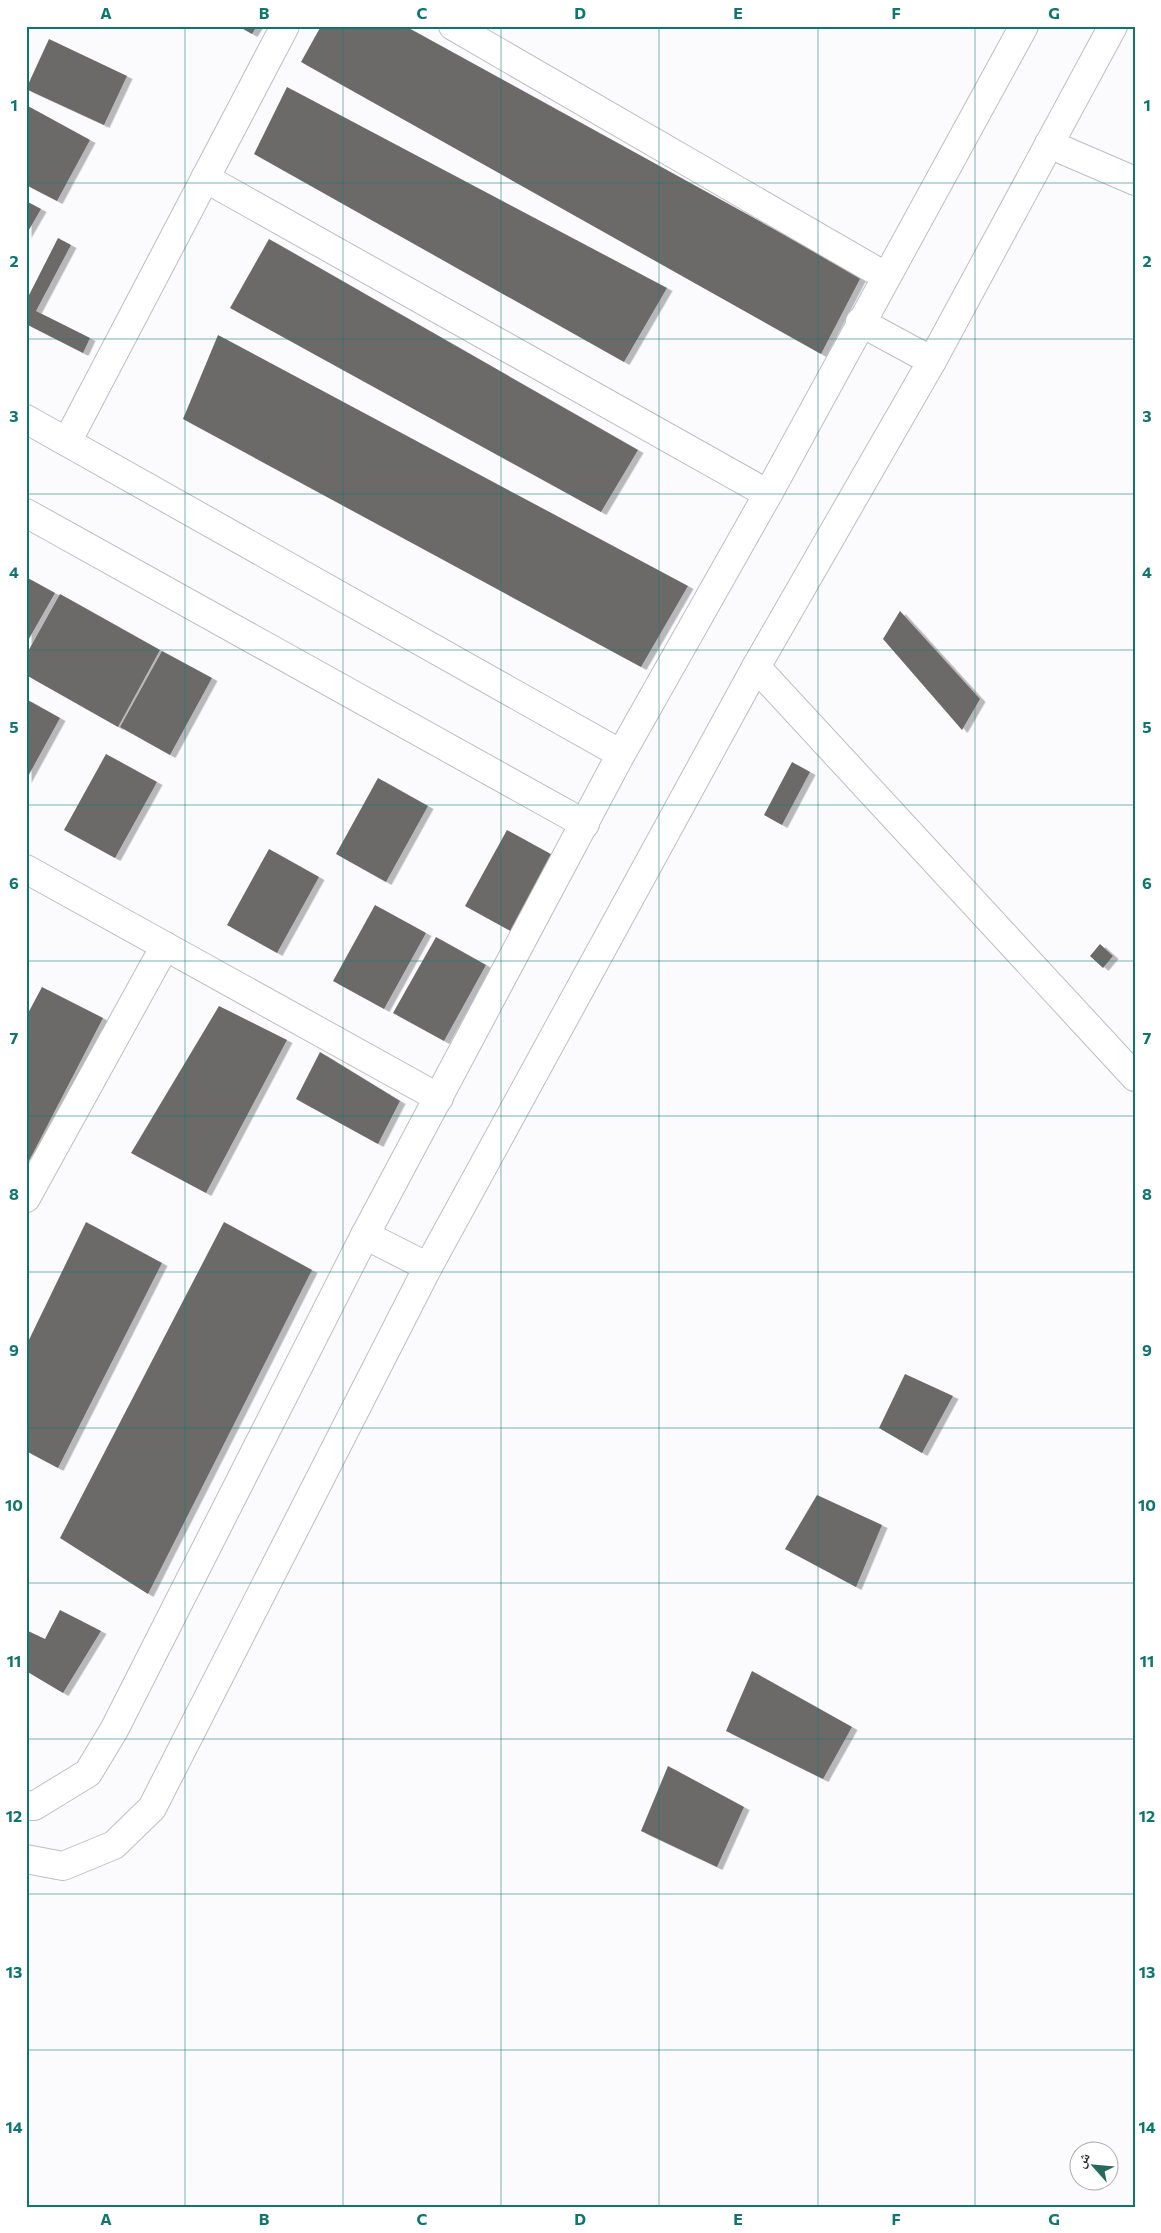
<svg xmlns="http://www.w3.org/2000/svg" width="1161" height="2233" font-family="Commissioner,'Noto Naskh Arabic',sans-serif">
<defs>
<filter id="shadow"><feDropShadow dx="5.5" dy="3" stdDeviation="0" flood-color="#0004"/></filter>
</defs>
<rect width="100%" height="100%" fill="#fbfbfe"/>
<!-- building -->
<g fill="#6c6a69" filter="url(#shadow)">
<path d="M238 26H257L252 34Z"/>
<path d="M321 26H405L861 277 821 354 301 62Z"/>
<path d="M49 39 127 76 104 125 26 89Z"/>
<path d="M287 87 667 288 624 362 254 154Z"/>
<path d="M26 105 90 140 57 201 26 185Z"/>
<path d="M26 201 41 209 26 235Z"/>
<path d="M58 238 71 245 36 311 90 338 83 353 26 324V301Z"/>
<path d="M269 239 638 450 601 512 230 308Z"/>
<path d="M218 335 688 586 641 667 183 419Z"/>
<path d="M26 577 55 593 26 644Z"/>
<path d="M60 594 160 650 118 727 26 675V655Z"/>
<path d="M900 611 980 699 962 730 883 639Z"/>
<path d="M162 651 212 678 170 755 120 727Z"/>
<path d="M26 699 60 718 26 780Z"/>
<path d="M106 754 157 782 115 858 64 830Z"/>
<path d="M792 762 810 772 782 825 764 815Z"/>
<path d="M378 778 428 806 386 882 336 854Z"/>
<path d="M507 830 558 858 516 934 465 906Z"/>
<path d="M269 849 319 877 277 953 227 925Z"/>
<path d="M375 905 426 933 384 1009 333 981Z"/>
<path d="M436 937 486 965 444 1041 393 1013Z"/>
<path d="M1100 944 1113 956 1103 968 1090 956Z"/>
<path d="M42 987 103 1018 29 1161 26 1160V1017Z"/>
<path d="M219 1006 287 1040 206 1193 131 1153Z"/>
<path d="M320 1052 400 1101 378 1144 296 1099Z"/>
<path d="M86 1222 162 1263 58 1468 26 1451V1346Z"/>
<path d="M224 1222 312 1270 148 1594 60 1538Z"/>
<path d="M905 1374 953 1396 922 1453 879 1428Z"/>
<path d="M817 1495 882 1525 856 1587 785 1549Z"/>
<path d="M60 1610 101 1631 63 1693 26 1671V1630L45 1639Z"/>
<path d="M752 1671 852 1727 823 1779 726 1731Z"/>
<path d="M668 1766 744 1807 717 1867 641 1831Z"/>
</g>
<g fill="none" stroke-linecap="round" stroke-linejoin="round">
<defs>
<g id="street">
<path d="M453 26 885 276"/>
<path d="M1049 144 1135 181"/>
<path d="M205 178 768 494"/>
<path d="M67 442 285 26"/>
<path d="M26 869 439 1098"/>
<path d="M26 1198 165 946"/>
</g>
<path id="secondary" d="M756 667 1135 1077"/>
<g id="primary">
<path d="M860 322 932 361"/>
<path d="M26 419 621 754"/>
<path d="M26 513 585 824"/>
<path d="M365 1235 428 1267"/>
<path d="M26 1805 34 1806 88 1773 114 1730 365 1235 621 754 768 494 1024 26"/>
<path d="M26 1859 63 1866 114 1845 152 1808 428 1267 756 667 932 361 1113 26"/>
</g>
</defs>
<!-- street casing -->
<use href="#street" stroke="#bdbec0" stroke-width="30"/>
<!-- secondary casing -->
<use href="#secondary" stroke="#bdbec0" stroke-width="30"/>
<!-- primary casing -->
<use href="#primary" stroke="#bdbec0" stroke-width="30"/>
<!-- street -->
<use href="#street" stroke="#fff" stroke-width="28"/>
<!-- secondary -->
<use href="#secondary" stroke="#fff" stroke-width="28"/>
<!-- primary -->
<use href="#primary" stroke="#fff" stroke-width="28"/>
</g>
<!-- grid -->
<path fill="none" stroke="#0f766e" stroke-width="1" stroke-opacity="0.55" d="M185 26V2207M343 26V2207M501 26V2207M659 26V2207M818 26V2207M975 26V2207M26 183H1135M26 339H1135M26 494H1135M26 650H1135M26 805H1135M26 961H1135M26 1116H1135M26 1272H1135M26 1428H1135M26 1583H1135M26 1739H1135M26 1894H1135M26 2050H1135"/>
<!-- border -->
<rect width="1161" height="2233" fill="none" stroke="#ffffff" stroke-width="55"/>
<!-- north arrow -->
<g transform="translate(1094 2166) rotate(297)"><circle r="24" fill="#ffffff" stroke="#ababab"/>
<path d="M0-4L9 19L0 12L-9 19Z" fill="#276a5b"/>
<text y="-8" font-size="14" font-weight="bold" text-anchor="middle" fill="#2d2d2e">ش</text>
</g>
<rect x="28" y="28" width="1106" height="2178" fill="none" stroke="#0f766e" stroke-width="2"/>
<g font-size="16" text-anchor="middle" font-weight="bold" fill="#0f766e">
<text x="106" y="19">A</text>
<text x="264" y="19">B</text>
<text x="422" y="19">C</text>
<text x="580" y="19">D</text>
<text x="738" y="19">E</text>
<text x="896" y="19">F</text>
<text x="1054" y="19">G</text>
<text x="14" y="111">1</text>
<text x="1147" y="111">1</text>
<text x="14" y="267">2</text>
<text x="1147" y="267">2</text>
<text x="14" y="422">3</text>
<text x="1147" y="422">3</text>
<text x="14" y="578">4</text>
<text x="1147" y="578">4</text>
<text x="14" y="733">5</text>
<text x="1147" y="733">5</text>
<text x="14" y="889">6</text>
<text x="1147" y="889">6</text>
<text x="14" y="1044">7</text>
<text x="1147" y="1044">7</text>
<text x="14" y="1200">8</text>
<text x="1147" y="1200">8</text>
<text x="14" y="1356">9</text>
<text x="1147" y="1356">9</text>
<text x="14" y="1511">10</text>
<text x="1147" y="1511">10</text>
<text x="14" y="1667">11</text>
<text x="1147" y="1667">11</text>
<text x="14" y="1822">12</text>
<text x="1147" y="1822">12</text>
<text x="14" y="1978">13</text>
<text x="1147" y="1978">13</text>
<text x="14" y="2133">14</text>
<text x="1147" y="2133">14</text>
<text x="106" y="2225">A</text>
<text x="264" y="2225">B</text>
<text x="422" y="2225">C</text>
<text x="580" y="2225">D</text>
<text x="738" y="2225">E</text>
<text x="896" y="2225">F</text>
<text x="1054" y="2225">G</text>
</g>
</svg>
